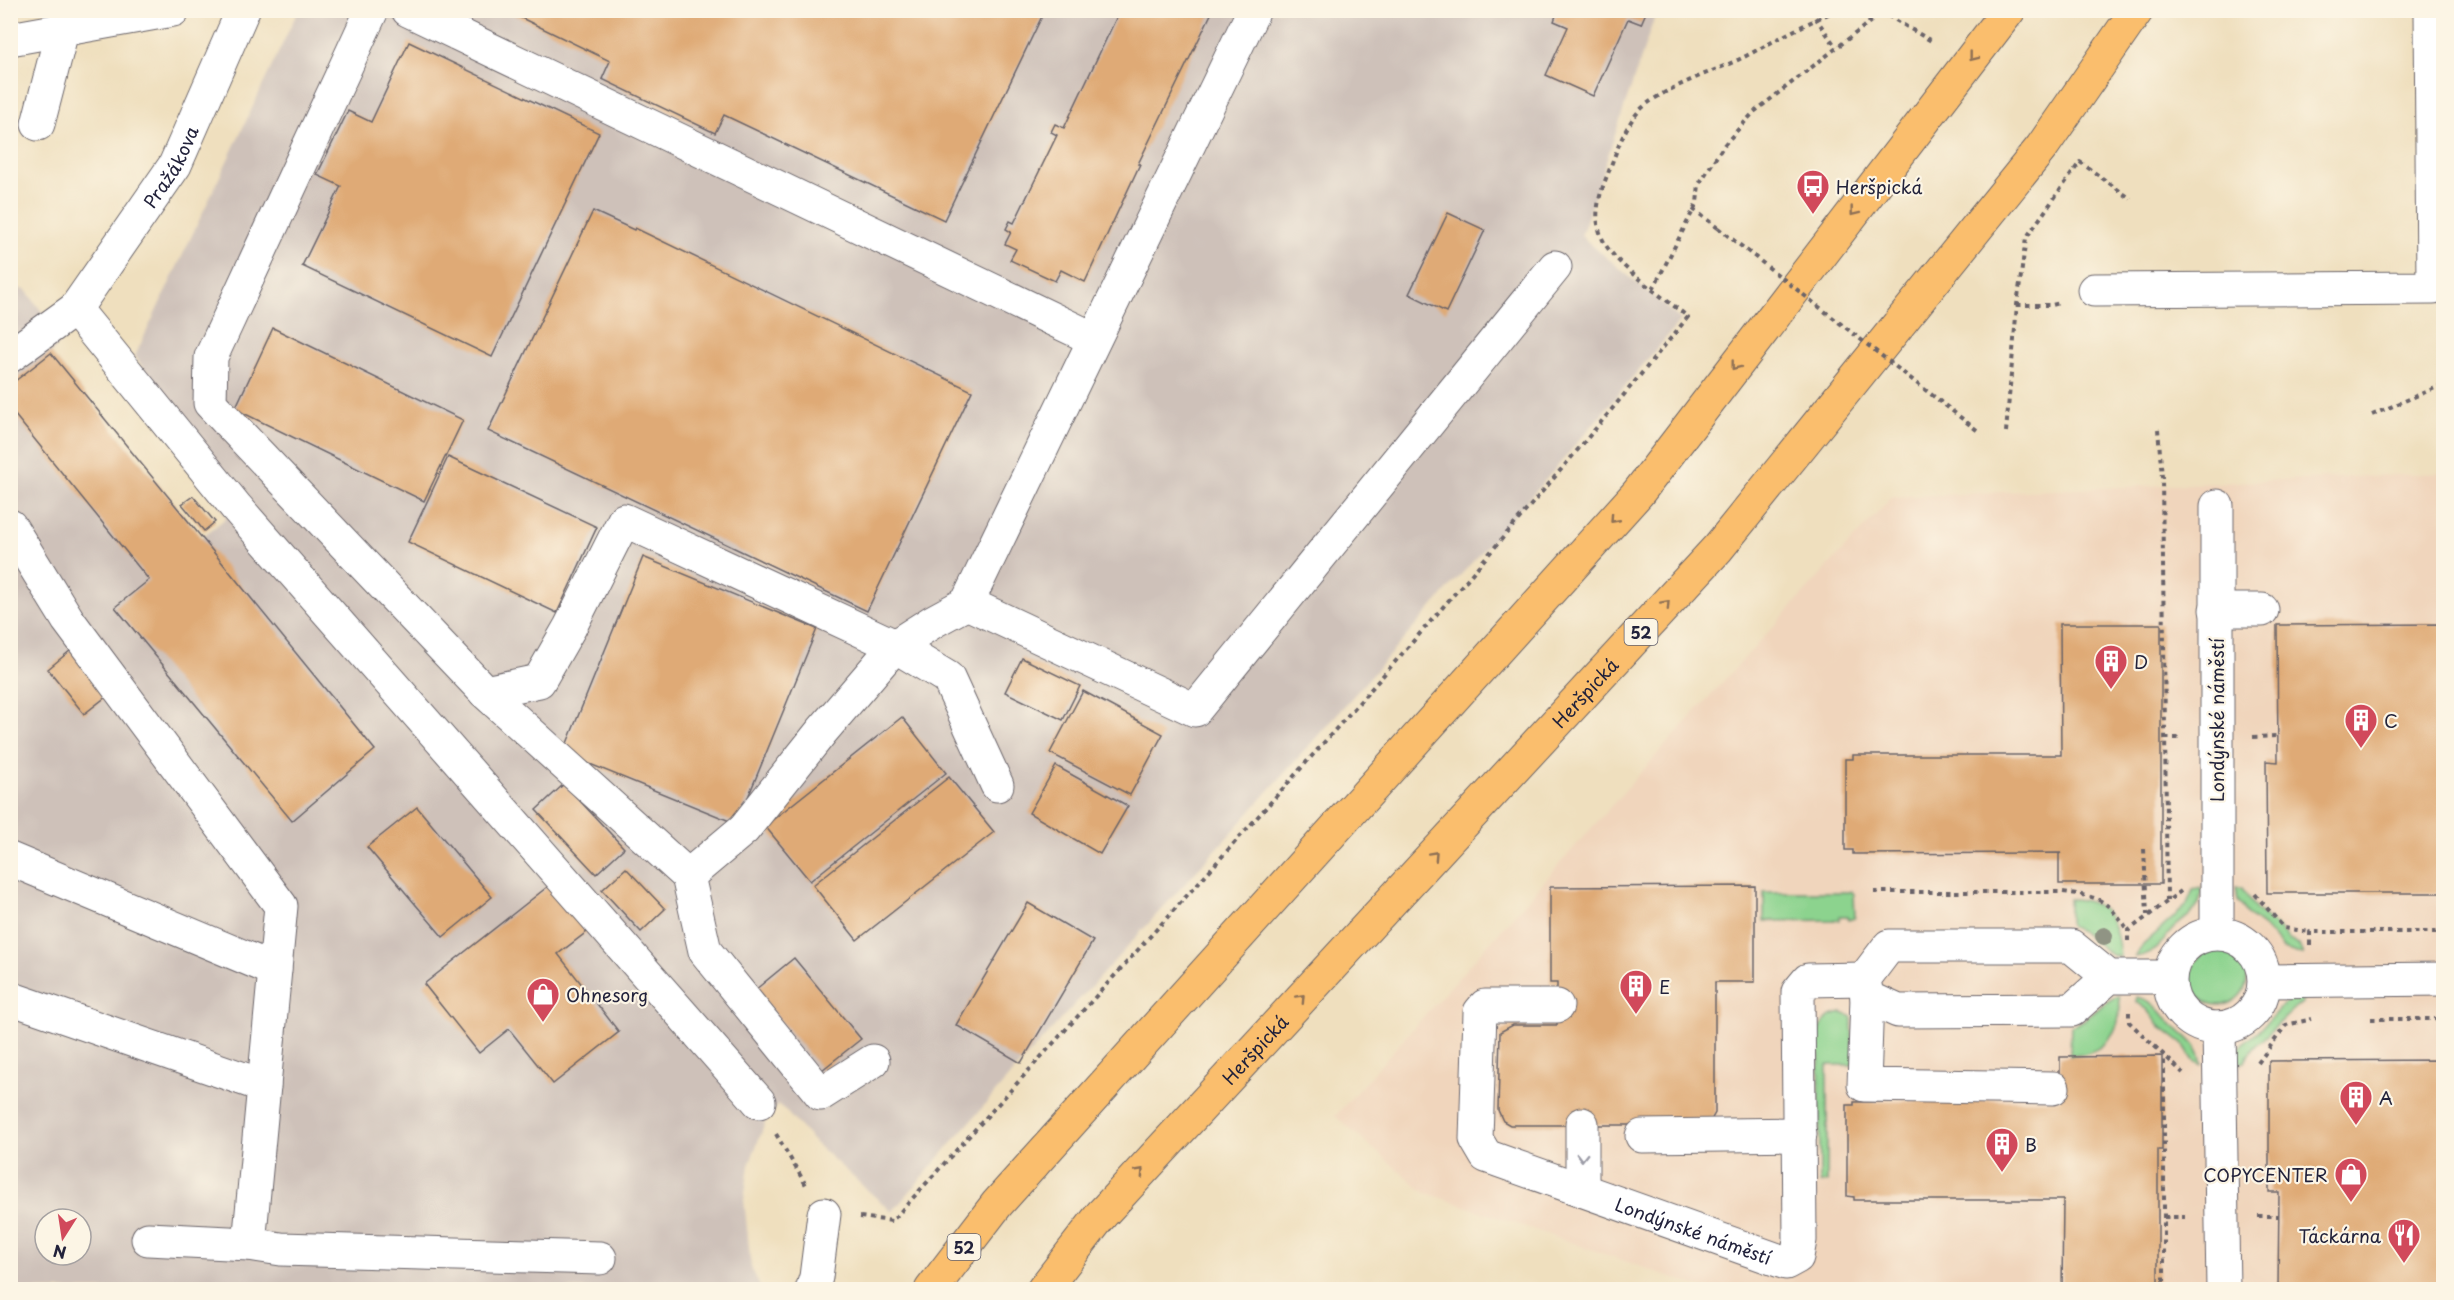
<svg xmlns="http://www.w3.org/2000/svg" width="2454" height="1300" font-family="'Playpen Sans',sans-serif">
<rect width="100%" height="100%" fill="#fcf5e5"/>
<filter id="ink" filterUnits="userSpaceOnUse"><feTurbulence type="fractalNoise" baseFrequency=".0167" numOctaves="2"/><feDisplacementMap in="SourceGraphic" scale="12" xChannelSelector="R" yChannelSelector="G"/><feConvolveMatrix kernelMatrix="1 2 1 2 8 2 1 2 1" color-interpolation-filters="sRGB"/></filter>
<filter id="wash" filterUnits="userSpaceOnUse"><feTurbulence type="fractalNoise" baseFrequency=".008" numOctaves="4" result="noise"/><feDisplacementMap in="SourceGraphic" scale="24" xChannelSelector="R" yChannelSelector="G"/><feGaussianBlur stdDeviation="1.35" result="paint"/><feColorMatrix in="noise" values="0 0 0 0 0 0 0 0 0 0 0 0 0 0 0 0 0 1.4 0 .05"/><feComposite in="paint" operator="in"/></filter>
<g filter="url(#wash)">
<rect width="100%" height="100%" fill="#efdfbe"/>
<!-- built -->
<path fill="#f0d5bc" d="M2443 473V1289H1706L1424 1192 1335 1116 1677 732 1892 497Z"/>
<!-- industrial -->
<path fill="#cec1b9" fill-rule="evenodd" d="M1657 10 1581 236 1681 320 1556 468 1233 831 1021 1063 892 1212 815 1143 779 1104 767 1118 749 1165 744 1200 751 1267 761 1289 11 1290 10 289H25L63 340 51 353 202 537 226 518 174 415 135 356 298 11ZM45 1219H81V1255H45Z"/>
<!-- green -->
<g fill="#8cd38e" stroke="#577a64" stroke-width="1.5">
<path d="M2236 887 2242 889 2256 910 2276 926 2289 940 2299 945 2303 955 2284 949 2266 929 2249 916 2238 901Z"/>
<path d="M2201 888C2202 910 2191 913 2176 926 2160 941 2160 953 2135 957L2142 946 2186 906 2193 890Z"/>
<path d="M1764 892H1852L1854 894 1855 918 1848 920V916H1840L1839 920 1764 921Z"/>
<path d="M2069 899C2107 899 2117 922 2120 957L2111 955 2083 932 2069 926Z"/>
<circle cx="2219" cy="977" r="28"/>
<path d="M2119 996C2124 1031 2105 1054 2070 1056L2071 1026C2092 1020 2102 1000 2119 996Z"/>
<path d="M2137 997C2156 1001 2161 1013 2173 1025 2188 1039 2199 1044 2202 1065L2194 1061 2183 1044 2162 1028 2148 1010 2137 1002Z"/>
<path d="M2302 998V1003C2291 1011 2283 1020 2273 1029 2262 1041 2251 1046 2245 1062L2237 1064 2238 1053 2242 1044 2262 1028 2284 1003 2292 999Z"/>
<path d="M1842 1013 1852 1017 1853 1065H1827V1182L1820 1183 1819 1033C1823 1020 1829 1015 1842 1013Z"/>
</g>
<g id="blocks">
<!-- building -->
<g fill="#dfaa76">
<path d="M505 10H1045L944 220 724 115 715 133 602 79 610 61Z"/>
<path d="M1120 10H1213L1138 164H1140L1085 282 1061 270 1055 281 1010 260 1016 249 1005 244 1011 232 1006 229 1010 221 1014 223 1057 135 1051 132 1055 124 1064 128Z"/>
<path d="M1558 10H1647L1641 24 1628 19 1593 96 1546 75 1568 27 1554 21Z"/>
<path d="M409 42 599 133 492 357 302 266 341 186 317 175 348 111 371 122Z"/>
<path d="M593 211 634 230 635 228 972 391 867 611 488 431Z"/>
<path d="M1448 213 1485 230 1446 312 1409 294Z"/>
<path d="M273 328 463 420 424 501 235 409Z"/>
<path d="M51 353 375 750 292 821 115 607 149 580 10 409V385Z"/>
<path d="M448 457 597 527 557 613 408 542Z"/>
<path d="M193 496 215 522 204 531 182 504Z"/>
<path d="M643 557 817 629 737 824 563 753Z"/>
<path d="M2060 624H2161V884H2059V854L2061 853 1853 854V850H1845V759H1853V755H2061Z"/>
<path d="M2444 624V893H2267L2266 761 2278 762 2277 625Z"/>
<path d="M71 650 107 696 84 714 48 669Z"/>
<path d="M1022 658 1080 686 1063 720 1005 692Z"/>
<path d="M1083 691 1163 734 1130 795 1050 753Z"/>
<path d="M902 717 946 773 810 881 765 826Z"/>
<path d="M1056 766 1128 806 1100 854 1029 813Z"/>
<path d="M949 777 994 832 857 940 813 885Z"/>
<path d="M564 784 624 848 596 874 536 810Z"/>
<path d="M417 807 492 897 443 937 367 847Z"/>
<path d="M626 868 665 909 641 932 602 890Z"/>
<path d="M551 884 588 931 558 954 619 1032 553 1084 509 1029 479 1053 424 984Z"/>
<path d="M1755 886V982H1715V1113L1711 1120 1700 1125H1510L1503 1121 1498 1110 1500 1032 1513 1025H1557V983H1550V887Z"/>
<path d="M1028 903 1093 941 1021 1063 956 1025Z"/>
<path d="M794 958 861 1039 822 1070 755 990Z"/>
<path d="M2162 1056V1150H2158V1290H2062L2063 1200H1854V1197L1847 1196V1105H1854V1102L2060 1100V1057Z"/>
<path d="M2444 1060V1290H2278L2279 1192H2269V1061Z"/>
</g>
</g>
</g>
<g filter="url(#ink)">
<use href="#blocks" fill-opacity="0" stroke="#6a6469" stroke-width="1.5"/>
<g fill="none" stroke-linecap="round" stroke-linejoin="round">
<defs>
<g id="minor">
<path d="M372 10 211 357 210 403 485 692 688 876 705 951 821 1094 873 1061"/>
<path d="M408 10 1094 339"/>
<path d="M10 39 173 10"/>
<path d="M38 124 62 31"/>
<path d="M2094 290 2433 288 2431 10"/>
<path d="M75 309 236 507 759 1102"/>
<path id="s1" d="M10 356 75 309 175 165 243 10"/>
<path d="M10 526 68 620 281 906 249 1244"/>
<path d="M967 603 1195 710 1555 267"/>
<path d="M2216 610H2262"/>
<path d="M485 692 539 681 570 627 624 520 895 646 948 678 997 785"/>
<path d="M10 859 275 970"/>
<path d="M688 876 744 829 822 731 895 646 934 621 967 603 1254 10"/>
<path d="M2217 933V506"/>
<circle cx="2217" cy="981" r="47"/>
<path d="M2109 977 2071 946H1889L1864 979 1867 997 1898 1011 2072 1010 2109 977H2169"/>
<path d="M2265 981 2444 979"/>
<path d="M1867 997 1864 1085 2053 1088"/>
<path d="M10 998 264 1086"/>
<path id="s2" d="M1557 1006H1485L1480 1012 1476 1139 1486 1156 1786 1263 1797 1257 1800 1240 1798 992 1808 980 1864 979"/>
<path d="M2219 1028 2223 1290"/>
<path d="M1642 1136 1800 1134"/>
<path d="M1582 1190V1124"/>
<path d="M148 1239 249 1244 281 1249 600 1258"/>
<path d="M812 1290 816 1277 824 1214"/>
</g>
<g id="major">
<path d="M931 1290 997 1204 1033 1164"/>
<path d="M1043 1290 1101 1215"/>
</g>
<g id="highway">
<path d="M1033 1164 1638 493 2009 10"/>
<path id="s3" d="M1101 1215 1718 548 2042 147 2137 10"/>
</g>
</defs>
<!-- minor casing -->
<use href="#minor" stroke="#6a6469" stroke-width="35"/>
<!-- major casing -->
<use href="#major" stroke="#6a6469" stroke-width="35"/>
<!-- highway casing -->
<use href="#highway" stroke="#6a6469" stroke-width="35"/>
<!-- path -->
<g stroke="#6a6469" stroke-width="4" stroke-dasharray="4.5 4.5" stroke-linecap="butt">
<path d="M1810 10 1836 47"/>
<path d="M1880 11 1933 42"/>
<path d="M1693 209 1718 228"/>
<path d="M1653 289 1697 203 1699 184 1724 145 1754 112 1875 18 1880 10"/>
<path d="M2017 305H2052L2060 303"/>
<path d="M2372 415 2444 384"/>
<path d="M2158 429 2162 477 2167 901"/>
<path d="M2006 432 2017 305 2026 238 2080 162 2131 199"/>
<path d="M2253 737 2278 736"/>
<path d="M2165 738H2182"/>
<path d="M2144 849 2147 915"/>
<path d="M1874 892H2063C2101 897 2106 899 2128 931"/>
<path d="M2255 894 2284 928 2310 932"/>
<path d="M2128 941V931L2181 891"/>
<path d="M2310 945V932H2444"/>
<path d="M2129 1012V1022L2183 1073"/>
<path d="M2371 1019H2444"/>
<path d="M2258 1063 2286 1025 2312 1019"/>
<path d="M776 1134 806 1185"/>
<path d="M2258 1216H2279"/>
<path d="M860 1217 892 1221C1162 923 1434 628 1688 317 1665 298 1617 267 1604 242 1592 219 1598 198 1607 176 1616 153 1623 129 1639 111 1659 89 1716 71 1744 57 1775 41 1805 23 1838 10"/>
<path d="M2164 1217H2185"/>
<path d="M2164 1290V1056"/>
</g>
<!-- minor -->
<use href="#minor" stroke="#fff" stroke-width="33"/>
<!-- major -->
<use href="#major" stroke="#fabe6d" stroke-width="33"/>
<!-- highway -->
<use href="#highway" stroke="#fabe6d" stroke-width="33"/>
<!-- path-bridge -->
<path stroke="#6a6469" stroke-width="4" stroke-dasharray="4.5 4.5" stroke-linecap="butt" d="M1718 228 1978 431"/>
</g>
<!-- trees -->
<circle fill="#909484" cx="2104" cy="936" r="9"/>
<!-- one-way arrows -->
<defs><path id="oneway-chevron" d="M-2-3.5L2.5 0L-2 3.5" fill="none" stroke-width="1.6" stroke-linecap="round" stroke-linejoin="round" transform="scale(1.5)"/></defs>
<g stroke="#8e7054">
<use href="#oneway-chevron" transform="translate(1973 57) rotate(128)"/>
<use href="#oneway-chevron" transform="translate(1854 212) rotate(128)"/>
<use href="#oneway-chevron" transform="translate(1735 366) rotate(128)"/>
<use href="#oneway-chevron" transform="translate(1614 519) rotate(132)"/>
<use href="#oneway-chevron" transform="translate(1666 604) rotate(-47)"/>
<use href="#oneway-chevron" transform="translate(1434 855) rotate(-47)"/>
<use href="#oneway-chevron" transform="translate(1301 998) rotate(-47)"/>
<use href="#oneway-chevron" transform="translate(1140 1172) rotate(-47)"/>
</g>
<use stroke="#9c9ca7" href="#oneway-chevron" transform="translate(1582 1157) rotate(91)"/>
</g>
<!-- icons -->
<defs>
<symbol id="bus-pin" viewBox="-11 -11 22 30"><path d="M0 17L-7.5 6A9.5 9.5 0 1 1 7.5 6Z" fill="#d1495b" stroke="#fcf5e5"/><path d="M-5-6H5V4H4V6H2V4H-2V6H-4V4H-5ZM-3.5-4V0h7V-4ZM-3.5 1.2v1.5H-2V1.2ZM2 1.2v1.5H3.5V1.2Z" fill="#fff"/></symbol>
<symbol id="building-pin" viewBox="-11 -11 22 30"><path d="M0 17L-7.5 6A9.5 9.5 0 1 1 7.5 6Z" fill="#d1495b" stroke="#fcf5e5"/><path d="M-4-6H4V6H1V3H-1V6H-4ZM-2.5-4.3h1.7v1.8h-1.7ZM.8-4.3h1.7v1.8H.8ZM-2.5-1h1.7V.8h-1.7ZM.8-1h1.7V.8H.8Z" fill="#fff"/></symbol>
<symbol id="shop-pin" viewBox="-11 -11 22 30"><path d="M0 17L-7.5 6A9.5 9.5 0 1 1 7.5 6Z" fill="#d1495b" stroke="#fcf5e5"/><path d="M-5-2.5h2.3a2.7 3.5 0 0 1 5.4 0H5L5.5 6h-11ZM-1.5-2.5h3a1.5 2.3 0 0 0-3 0Z" fill="#fff"/></symbol>
<symbol id="restaurant-pin" viewBox="-11 -11 22 30"><path d="M0 17L-7.5 6A9.5 9.5 0 1 1 7.5 6Z" fill="#d1495b" stroke="#fcf5e5"/><path d="M-5-6h1v4h1v-4h1v4h1v-4h1v5L-1.5 .5V6h-2V.5L-5-1ZM5-6V6H3V1.5H1.5Q1.5-4 5-6Z" fill="#fff"/></symbol>
</defs>
<g fill-rule="evenodd">
<use href="#bus-pin" x="1794" y="167" width="38" height="52"/>
<use href="#building-pin" x="2092" y="642" width="38" height="52"/>
<use href="#building-pin" x="2342" y="701" width="38" height="52"/>
<use href="#building-pin" x="1617" y="967" width="38" height="52"/>
<use href="#shop-pin" x="524" y="975" width="38" height="52"/>
<use href="#building-pin" x="2337" y="1078" width="38" height="52"/>
<use href="#building-pin" x="1983" y="1125" width="38" height="52"/>
<use href="#shop-pin" x="2332" y="1155" width="38" height="52"/>
<use href="#restaurant-pin" x="2385" y="1216" width="38" height="52"/>
</g>
<g text-anchor="middle" dominant-baseline="central" stroke-width="4.5" stroke-linejoin="round" paint-order="stroke">
<!-- shield labels -->
<g fill="#fcf5e5" stroke="#63616e" stroke-width="1.5">
<rect x="1624.5" y="619" width="33" height="26" rx="4.5"/>
<rect x="947.5" y="1234" width="33" height="26" rx="4.5"/>
</g>
<g font-size="16" font-weight="bold" fill="#22223b">
<text x="1641" y="632">52</text>
<text x="964" y="1247">52</text>
</g>
<!-- street labels -->
<g font-size="18" fill="#22223b" stroke="#fcf5e5">
<text stroke="none"><textPath href="#s1" startOffset="252">Pražákova</textPath></text>
<text stroke="none"><textPath href="#s3" startOffset="712">Heršpická</textPath></text>
<text transform="translate(2216 720) rotate(-90)">Londýnské náměstí</text>
<text stroke="none"><textPath href="#s3" startOffset="226">Heršpická</textPath></text>
<text stroke="none"><textPath href="#s2" startOffset="447">Londýnské náměstí</textPath></text>
</g>
<!-- poi labels -->
<g font-size="18" fill="#22223b" stroke="#fcf5e5" text-anchor="start">
<text x="1836" y="186">Heršpická</text>
<text x="2134" y="661">D</text>
<text x="2384" y="720">C</text>
<text x="1659" y="986">E</text>
<text x="566" y="994">Ohnesorg</text>
<text x="2379" y="1097">A</text>
<text x="2025" y="1144">B</text>
<text x="2328" y="1174" text-anchor="end">COPYCENTER</text>
<text x="2381" y="1235" text-anchor="end">Táckárna</text>
</g>
</g>
<!-- margin -->
<rect width="2454" height="1300" fill="none" stroke="#fcf5e5" stroke-width="36"/>
<!-- north arrow -->
<g transform="translate(63 1237) rotate(192)"><circle r="28" fill="#fcf5e5" stroke="#a5a1a1" stroke-width="1.5"/>
<path d="M0-4.5L10 22L0 15L-10 22Z" fill="#d1495b"/>
<text y="-9" font-size="16" font-weight="bold" text-anchor="middle" fill="#22223b">N</text>
</g>
</svg>
